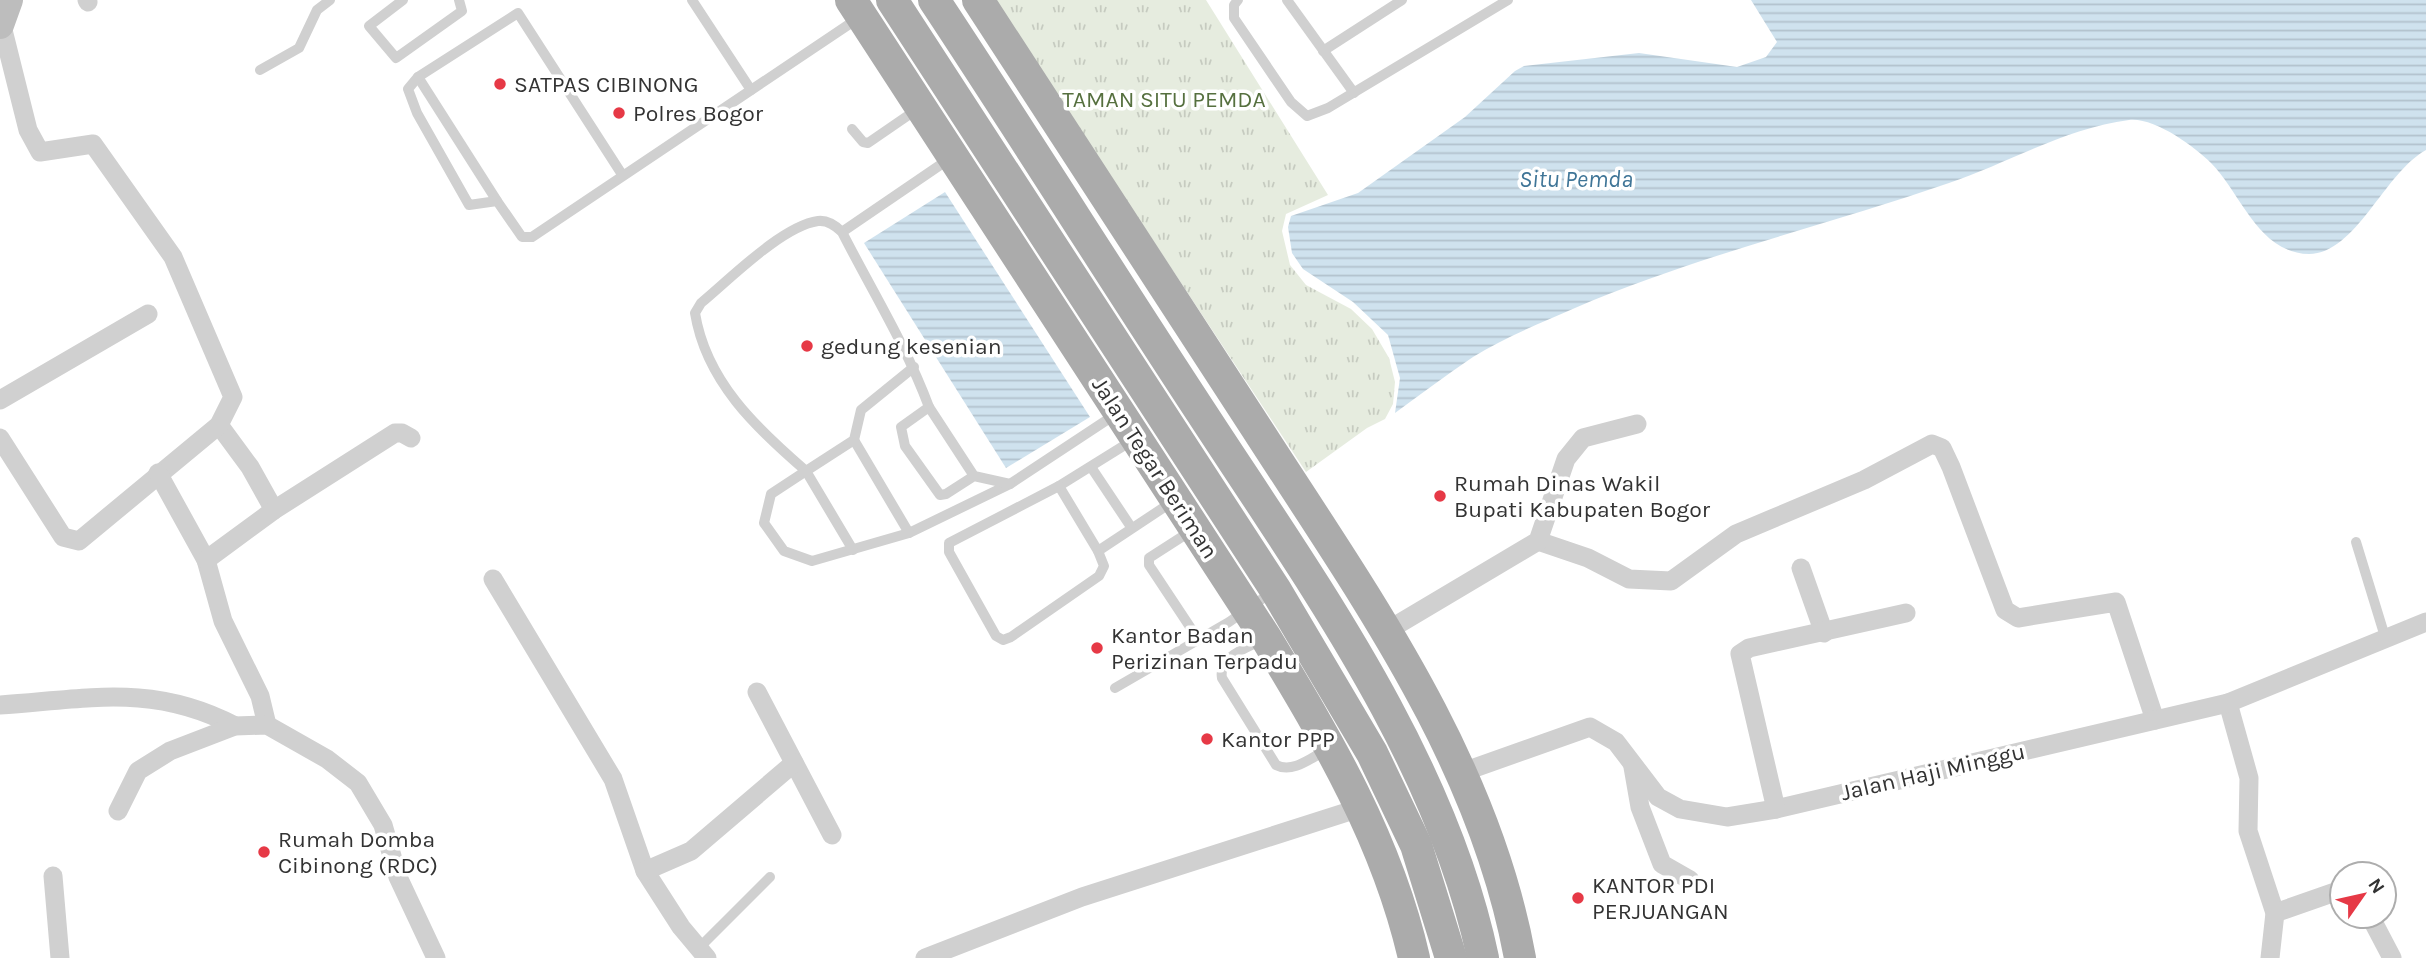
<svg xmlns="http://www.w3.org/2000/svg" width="2426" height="958" font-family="Karla,sans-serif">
<defs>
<pattern id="park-tufts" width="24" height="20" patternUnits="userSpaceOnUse" patternTransform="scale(1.75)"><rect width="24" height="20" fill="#e6ecdf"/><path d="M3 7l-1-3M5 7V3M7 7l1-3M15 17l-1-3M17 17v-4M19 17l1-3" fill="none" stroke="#c6cbc0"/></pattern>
<pattern id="water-rules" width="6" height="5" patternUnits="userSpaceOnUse" patternTransform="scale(1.75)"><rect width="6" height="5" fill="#cfe2ee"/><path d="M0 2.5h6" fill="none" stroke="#b2c2cd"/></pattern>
</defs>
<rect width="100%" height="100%" fill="#fff"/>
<!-- park -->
<path fill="url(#park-tufts)" d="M994 0H1206L1328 195 1286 214 1282 231 1290 265 1306 285 1351 309 1372 329 1389 358 1395 382 1393 404 1385 419 1367 428 1306 472Z"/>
<!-- water -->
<g fill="url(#water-rules)">
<path d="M1751 0H2426V150C2384 173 2356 254 2309 254 2258 253 2241 193 2211 163 2194 146 2154 117 2129 120 2066 128 2008 163 1949 183 1824 226 1696 256 1575 308 1541 323 1505 337 1473 357 1446 375 1421 394 1395 413L1400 378 1388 335 1353 302 1303 269 1292 253 1288 227 1291 216 1358 193 1465 117 1515 71 1524 66 1639 53 1737 67 1766 57 1777 42Z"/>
<path d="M945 192 1090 417 1006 468 864 243Z"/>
</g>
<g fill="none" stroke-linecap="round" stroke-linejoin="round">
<!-- lane -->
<g stroke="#d0d0d0" stroke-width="10">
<path d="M403 0 369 26 396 58 462 11 459 0"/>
<path d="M692 0 751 90"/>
<path d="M1238 0 1234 5V18L1291 102 1307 116 1328 108 1508 0"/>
<path d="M1287 0 1354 93"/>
<path d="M1323 51 1402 0"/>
<path d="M260 70 299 48 317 10 330 0"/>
<path d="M418 77 497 201"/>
<path d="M852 129 863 142 868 143 916 110"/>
<path d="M623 176 518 13 418 77 408 89 417 113 469 205 497 201 522 237H532L857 19"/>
<path d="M842 232 949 159"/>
<path d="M929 407C906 345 872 291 842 232 836 226 827 220 818 221 782 226 729 280 701 303L695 313C706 381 756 428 806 471L771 494 764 523 784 551 812 561 909 533 1010 484 1116 414"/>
<path d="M854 440 909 533"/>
<path d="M1133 440 1059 486 1098 551 1172 502"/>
<path d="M1091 467 1131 527"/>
<path d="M974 476 946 494 940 495 905 446 901 427 929 407 974 476 1010 484"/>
<path d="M1059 486 949 543V552L996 636 1003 640 1011 637 1099 576 1104 566 1098 551"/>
<path d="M1191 531 1149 558V565L1198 639"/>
<path d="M2356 542 2386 640"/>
<path d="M853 550 806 471 854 440 861 410 914 367"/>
<path d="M1264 639C1247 648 1218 656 1222 678L1276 765C1293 774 1312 757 1328 749"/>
<path d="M1115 688 1229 622 1272 592"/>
<path d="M699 948 770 877"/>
</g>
<!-- street -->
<g stroke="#d0d0d0" stroke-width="19">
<path d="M87 0 88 2"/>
<path d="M0 400 148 314"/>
<path d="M219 425 250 467 274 510"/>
<path d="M0 438 63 537 79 541 219 425 233 397 173 257 93 144 40 152 28 130 1 22"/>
<path d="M158 473 206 560 223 621 260 696 267 725"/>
<path d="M1538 541 1588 558 1629 579 1671 581 1736 534 1864 480 1932 444 1942 448 1951 467 2005 610 2018 618 2116 602 2155 720"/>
<path d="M206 560 274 510 395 433H402L411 438"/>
<path d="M1801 568 1824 633"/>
<path d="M493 579 613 779 645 871 681 927 707 958"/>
<path d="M1385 632 1538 541 1566 459 1583 438 1637 424"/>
<path d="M757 692 832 835"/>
<path d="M2228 703 2249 778 2248 831 2275 913 2270 958"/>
<path d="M0 705C88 699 153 683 235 726"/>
<path d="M1633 767 1640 807 1662 864 1690 880"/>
<path d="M1463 772 1590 727 1616 742 1658 797 1680 809 1727 817 1776 809 2228 703 2426 622"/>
<path d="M1776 809 1740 654 1749 648 1906 613"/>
<path d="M118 811 138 771 170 751 235 726 267 725 327 759 358 783 383 825 398 877 436 958"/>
<path d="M645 871 691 851 794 763"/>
<path d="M53 876 60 958"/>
<path d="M2275 913 2335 892 2342 893"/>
<path d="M2370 916 2392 958"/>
<path d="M925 958 1082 897 1363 807"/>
</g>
<!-- secondary -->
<path stroke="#bdbdbd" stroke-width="28" d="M0 25 9 0"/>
<!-- primary -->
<g stroke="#ababab" stroke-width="32">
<path d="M851 0 1266 638C1328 741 1387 840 1414 958"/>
<path d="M892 0 1275 589 1372 753 1416 845 1451 958"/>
<path d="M934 0C1024 136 1111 275 1201 412 1311 581 1441 758 1483 958"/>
<path d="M978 0C1071 143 1164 286 1257 429 1364 595 1484 760 1520 958"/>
</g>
</g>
<!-- markers -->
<g fill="#e63946" stroke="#fff" stroke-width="2.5">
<circle cx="500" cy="84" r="7"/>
<circle cx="619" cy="113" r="7"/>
<circle cx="807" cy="346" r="7"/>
<circle cx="1440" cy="496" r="7"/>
<circle cx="1097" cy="648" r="7"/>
<circle cx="1207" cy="739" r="7"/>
<circle cx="264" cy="852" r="7"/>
<circle cx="1578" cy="898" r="7"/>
</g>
<g text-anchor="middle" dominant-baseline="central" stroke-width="7" stroke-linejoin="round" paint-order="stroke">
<!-- poi labels -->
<g font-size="23" fill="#333" stroke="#fff" text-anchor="start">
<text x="514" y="84">SATPAS CIBINONG</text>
<text x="633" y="113">Polres Bogor</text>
<text x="821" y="346">gedung kesenian</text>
<text x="1454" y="483">Rumah Dinas Wakil<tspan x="1454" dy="26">Bupati Kabupaten Bogor</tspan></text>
<text x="1111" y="635">Kantor Badan<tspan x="1111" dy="26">Perizinan Terpadu</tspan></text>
<text x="1221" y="739">Kantor PPP</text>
<text x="278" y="839">Rumah Domba<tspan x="278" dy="26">Cibinong (RDC)</tspan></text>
<text x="1592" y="885">KANTOR PDI<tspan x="1592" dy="26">PERJUANGAN</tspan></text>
</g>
<!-- park labels -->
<g font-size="23" fill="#56703f" stroke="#fff">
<text x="1164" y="99">TAMAN SITU PEMDA</text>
</g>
<!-- street labels -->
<g font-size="23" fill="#333" stroke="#fff">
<text transform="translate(1155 468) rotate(57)">Jalan Tegar Beriman</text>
<text transform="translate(1933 772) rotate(-13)">Jalan Haji Minggu</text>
</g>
<!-- water labels -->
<g font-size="24" font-style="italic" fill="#3f7597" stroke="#fff">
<text x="1576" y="179">Situ Pemda</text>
</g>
</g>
<!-- north arrow -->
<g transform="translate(2363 895) rotate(56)"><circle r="33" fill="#ffffff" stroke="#adadad" stroke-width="2"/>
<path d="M0-5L12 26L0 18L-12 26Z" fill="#e63946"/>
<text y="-10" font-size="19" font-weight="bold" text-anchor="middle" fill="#333333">N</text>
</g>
</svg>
